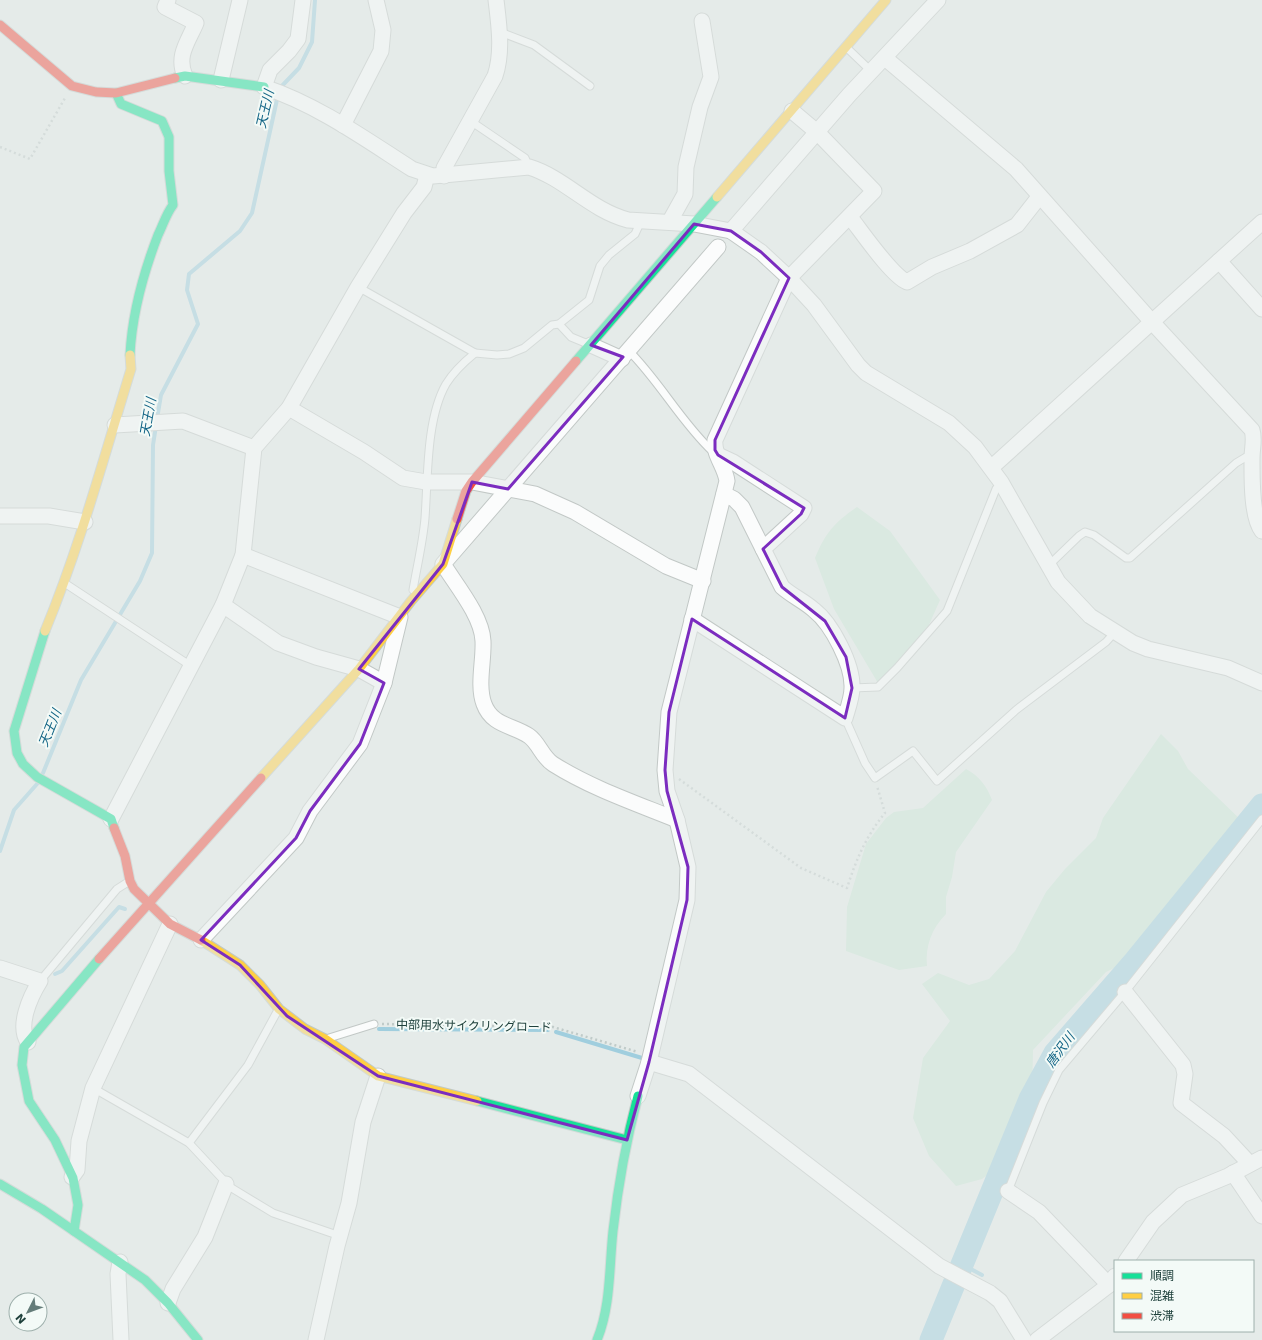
<svg xmlns="http://www.w3.org/2000/svg" width="1262" height="1340" font-family="'DejaVu Sans','Noto Sans JP',sans-serif">
<rect width="100%" height="100%" fill="#e5ebe9"/>
<!-- green -->
<g fill="#cce6d7">
<path d="M857 507 890 531 940 600 928 627 878 683 834 609 815 558C825 533 835 522 857 507Z"/>
<path d="M1161 734 1178 751 1188 769 1242 821 1195 888 1143 954 1106 972 1033 1050 1032 1100 1005 1162 982 1179 956 1186 929 1156 913 1118 923 1058 950 1021 922 984 938 973 969 985 989 979 1015 951 1046 892 1065 869 1096 838 1103 818Z"/>
<path d="M966 769C979 776 987 786 992 800L956 852 952 877 946 897V914C932 928 925 946 927 966L899 970 846 951 847 907 866 844 886 818 894 812 923 808Z"/>
</g>
<g fill="none" stroke-linecap="round" stroke-linejoin="round">
<!-- stream -->
<g stroke="#a0cede" stroke-width="4">
<path d="M279 89 299 68 312 42 315 0"/>
<path d="M157 419 161 395 198 324 187 290 189 274 240 231 252 213 278 95"/>
<path d="M43 773 81 680 140 581 152 553 153 445 156 426"/>
<path d="M0 851 14 810 37 784"/>
<path d="M55 974 62 971 119 907 125 909"/>
<path d="M379 1029 548 1030"/>
<path d="M556 1032 642 1058"/>
<path d="M954 1260 982 1275"/>
</g>
<!-- river -->
<path stroke="#a0cede" stroke-width="23" d="M931 1340 1030 1099 1055 1053 1135 961 1262 805"/>
<defs>
<g id="lane">
<path d="M500 32 534 45 590 86"/>
<path d="M847 48 871 71"/>
<path d="M469 120 525 158 529 167"/>
<path d="M358 287 475 353"/>
<path d="M559 324 571 337 588 344"/>
<path d="M629 351C660 382 681 422 713 452"/>
<path d="M1048 566 1079 536 1085 532 1094 535 1126 558H1130L1236 463 1246 457 1252 458"/>
<path d="M66 584 191 666"/>
<path d="M413 590C417 566 423 542 425 518 428 478 426 419 446 384 454 371 464 362 475 353L497 355 509 354 524 348 552 325 559 324 589 300 600 266 609 255 635 234 641 221"/>
<path d="M852 688 878 687 897 668 947 611 996 489 1001 483"/>
<path d="M845 718 865 763 875 778 913 751 937 781 1016 710 1106 642 1115 632"/>
<path d="M40 981 117 889 128 882"/>
<path d="M329 1038 374 1024"/>
<path d="M93 1088 189 1143 230 1187 273 1213 340 1236"/>
<path d="M189 1143 248 1065 278 1010"/>
<path d="M1008 1191 1043 1103 1059 1070 1125 992 1262 819"/>
</g>
<g id="street">
<path d="M168 0 165 7 196 23C188 42 176 56 185 76"/>
<path d="M303 0 298 39 289 51 270 70 264 87C318 105 365 139 412 169L433 176 529 167C565 178 590 210 628 220L694 224 731 231 761 252 789 278 814 305 858 365 866 373 949 423 975 447 1001 482 1058 582 1090 616 1133 643 1148 649 1228 668 1262 683"/>
<path d="M885 58 1016 169 1152 322 1252 430C1255 439 1252 448 1252 458 1252 476 1251 517 1262 531"/>
<path d="M221 80 240 0"/>
<path d="M343 125 381 51 383 30 376 0"/>
<path d="M444 176V168L495 76C503 52 499 25 496 0"/>
<path d="M850 217C862 232 891 275 907 282L932 267 970 251 1017 225 1039 197"/>
<path d="M670 221 685 194 686 167 700 107 711 77 702 21"/>
<path d="M731 231 849 95 938 0"/>
<path d="M1219 261 1262 309"/>
<path d="M591 345 622 359"/>
<path d="M289 408 364 452 403 478 426 482H472L535 494 575 512 666 566 703 581"/>
<path d="M115 425 183 421 254 448"/>
<path d="M718 455 733 462 804 508 801 514 763 549"/>
<path d="M992 467 1262 222"/>
<path d="M0 516H49L85 522"/>
<path d="M223 605 278 643 316 657 359 669 384 683"/>
<path d="M692 619 845 718C848 708 852 697 852 688 853 665 832 624 814 610 804 601 792 596 782 587L742 507 734 499 724 494"/>
<path d="M111 819 223 605 243 555 254 448 289 408 358 287 404 213 424 187 427 175"/>
<path d="M677 820C635 803 591 788 553 764 542 757 539 743 529 736 513 725 492 726 484 704 477 685 484 661 483 641 482 616 456 585 443 564L718 247"/>
<path d="M201 940 296 838 310 811 360 744 384 683 400 617 243 555"/>
<path d="M0 968 40 981C30 997 17 1026 28 1042"/>
<path d="M1125 992 1183 1065 1185 1074 1181 1103 1224 1136 1250 1164"/>
<path d="M649 1062 689 1074 939 1266 990 1293 1000 1301 1024 1340"/>
<path d="M638 1096 649 1062 687 900 688 867 677 820 667 791 665 770 669 712 727 481C725 466 713 455 715 440L789 278 874 191 817 132 792 111"/>
<path d="M1233 1173 1262 1216"/>
<path d="M72 1177 77 1170 79 1141 93 1088 170 924"/>
<path d="M1008 1191 1039 1212 1109 1285"/>
<path d="M1126 1261 1153 1222 1182 1195 1228 1176 1262 1158"/>
<path d="M120 1262 118 1274 121 1340"/>
<path d="M168 1303 173 1289 205 1237 226 1184"/>
<path d="M316 1340 337 1246 349 1203 363 1122 378 1076"/>
<path d="M1037 1340 1109 1285 1115 1276"/>
</g>
<g id="fast">
<path d="M175 78 185 76 264 87"/>
<path d="M116 93 121 104 162 121 169 137V171L173 205C166 214 163 225 158 235 143 274 132 314 130 355"/>
<path d="M576 361 717 197"/>
<path d="M45 631 14 731 17 753 23 764 37 777 111 819 114 828"/>
<path d="M477 1101 627 1140"/>
<path d="M0 1184 42 1209 145 1280 168 1303 198 1340"/>
<path d="M74 1231 78 1205 73 1178 55 1140 29 1101 22 1065 24 1047 99 959"/>
<path d="M597 1340C611 1306 609 1268 613 1231 618 1186 626 1141 638 1096"/>
</g>
<g id="slow">
<path d="M717 197 886 0"/>
<path d="M45 631C80 546 104 457 131 369L130 355"/>
<path d="M261 778 359 669 411 601 443 564 457 519"/>
<path d="M201 940 240 965 260 985 279 1009 305 1029 325 1039 378 1076 477 1101"/>
</g>
<g id="jam">
<path d="M0 25 72 86 96 92 116 93 175 78"/>
<path d="M457 519 466 491 472 482 576 361"/>
<path d="M114 828 125 856 130 881 134 889 170 924 201 940"/>
<path d="M99 959 261 778"/>
</g>
</defs>
<!-- lane casing -->
<use href="#lane" stroke="#c2c8c6" stroke-width="9"/>
<!-- street casing -->
<use href="#street" stroke="#c2c8c6" stroke-width="17"/>
<!-- fast casing -->
<use href="#fast" stroke="#c0c9c6" stroke-width="11"/>
<!-- slow casing -->
<use href="#slow" stroke="#c0c9c6" stroke-width="11"/>
<!-- jam casing -->
<use href="#jam" stroke="#c0c9c6" stroke-width="11"/>
<!-- path -->
<g stroke="#c0cbc9" stroke-width="2.5" stroke-dasharray="2 3" stroke-linecap="butt">
<path d="M0 147 30 159 65 98"/>
<path d="M679 779 801 868 847 888C856 860 866 836 885 813L877 786"/>
<path d="M382 1024 553 1027 638 1052"/>
</g>
<!-- lane -->
<use href="#lane" stroke="#fbfcfc" stroke-width="7"/>
<!-- street -->
<use href="#street" stroke="#fbfcfc" stroke-width="15"/>
<!-- fast -->
<use href="#fast" stroke="#16e098" stroke-width="9"/>
<!-- slow -->
<use href="#slow" stroke="#ffcf43" stroke-width="9"/>
<!-- jam -->
<use href="#jam" stroke="#f24e42" stroke-width="9"/>
</g>
<!-- marked area -->
<path d="M0 0H1262V1340H0ZM694 224 731 231 761 252 789 278 715 440V450L718 455 804 508 801 514 763 549 782 587 825 621 846 657 852 688 845 718 692 619 669 712 665 770 667 791 688 867 687 900 649 1062 627 1140 378 1076 287 1016 240 965 201 940 296 838 310 811 360 744 384 683 359 669 443 564 472 482 508 489 623 357 591 345Z" fill="#e5ebe9" fill-opacity=".55" fill-rule="evenodd"/>
<path fill="none" stroke="#7b2cbf" stroke-width="3" stroke-linejoin="round" d="M694 224 731 231 761 252 789 278 715 440V450L718 455 804 508 801 514 763 549 782 587 825 621 846 657 852 688 845 718 692 619 669 712 665 770 667 791 688 867 687 900 649 1062 627 1140 378 1076 287 1016 240 965 201 940 296 838 310 811 360 744 384 683 359 669 443 564 472 482 508 489 623 357 591 345Z"/>
<g text-anchor="middle" dominant-baseline="central" stroke-width="4" stroke-linejoin="round" paint-order="stroke">
<!-- street labels -->
<g font-size="12" fill="#1f413c" stroke="#f3faf7">
<text transform="translate(474 1026) rotate(1)">中部用水サイクリングロード</text>
</g>
<!-- water labels -->
<g font-size="13" font-style="italic" fill="#116485" stroke="#f3faf7">
<text transform="translate(265 109) rotate(-77)">天王川</text>
<text transform="translate(148 417) rotate(-80)">天王川</text>
<text transform="translate(50 728) rotate(-68)">天王川</text>
<text transform="translate(1060 1050) rotate(-54)">唐沢川</text>
</g>
</g>
<!-- legend -->
<rect x="1114" y="1260" width="140" height="72" fill="#f3faf7" stroke="#9eb0ac"/>
<rect x="1122" y="1273" width="20" height="6" fill="#16e098" stroke="#9eb0ac"/>
<text x="1150" y="1280" font-size="12" fill="#1f413c">順調</text>
<rect x="1122" y="1293" width="20" height="6" fill="#ffcf43" stroke="#9eb0ac"/>
<text x="1150" y="1300" font-size="12" fill="#1f413c">混雑</text>
<rect x="1122" y="1313" width="20" height="6" fill="#f24e42" stroke="#9eb0ac"/>
<text x="1150" y="1320" font-size="12" fill="#1f413c">渋滞</text>
<!-- north arrow -->
<g transform="translate(28 1312) rotate(228)"><circle r="19" fill="#f3faf7" stroke="#9eb0ac"/>
<path d="M0-3L7 15L0 10L-7 15Z" fill="#647c79"/>
<text y="-6" font-size="11" font-weight="bold" text-anchor="middle" fill="#1f413c">N</text>
</g>
</svg>
